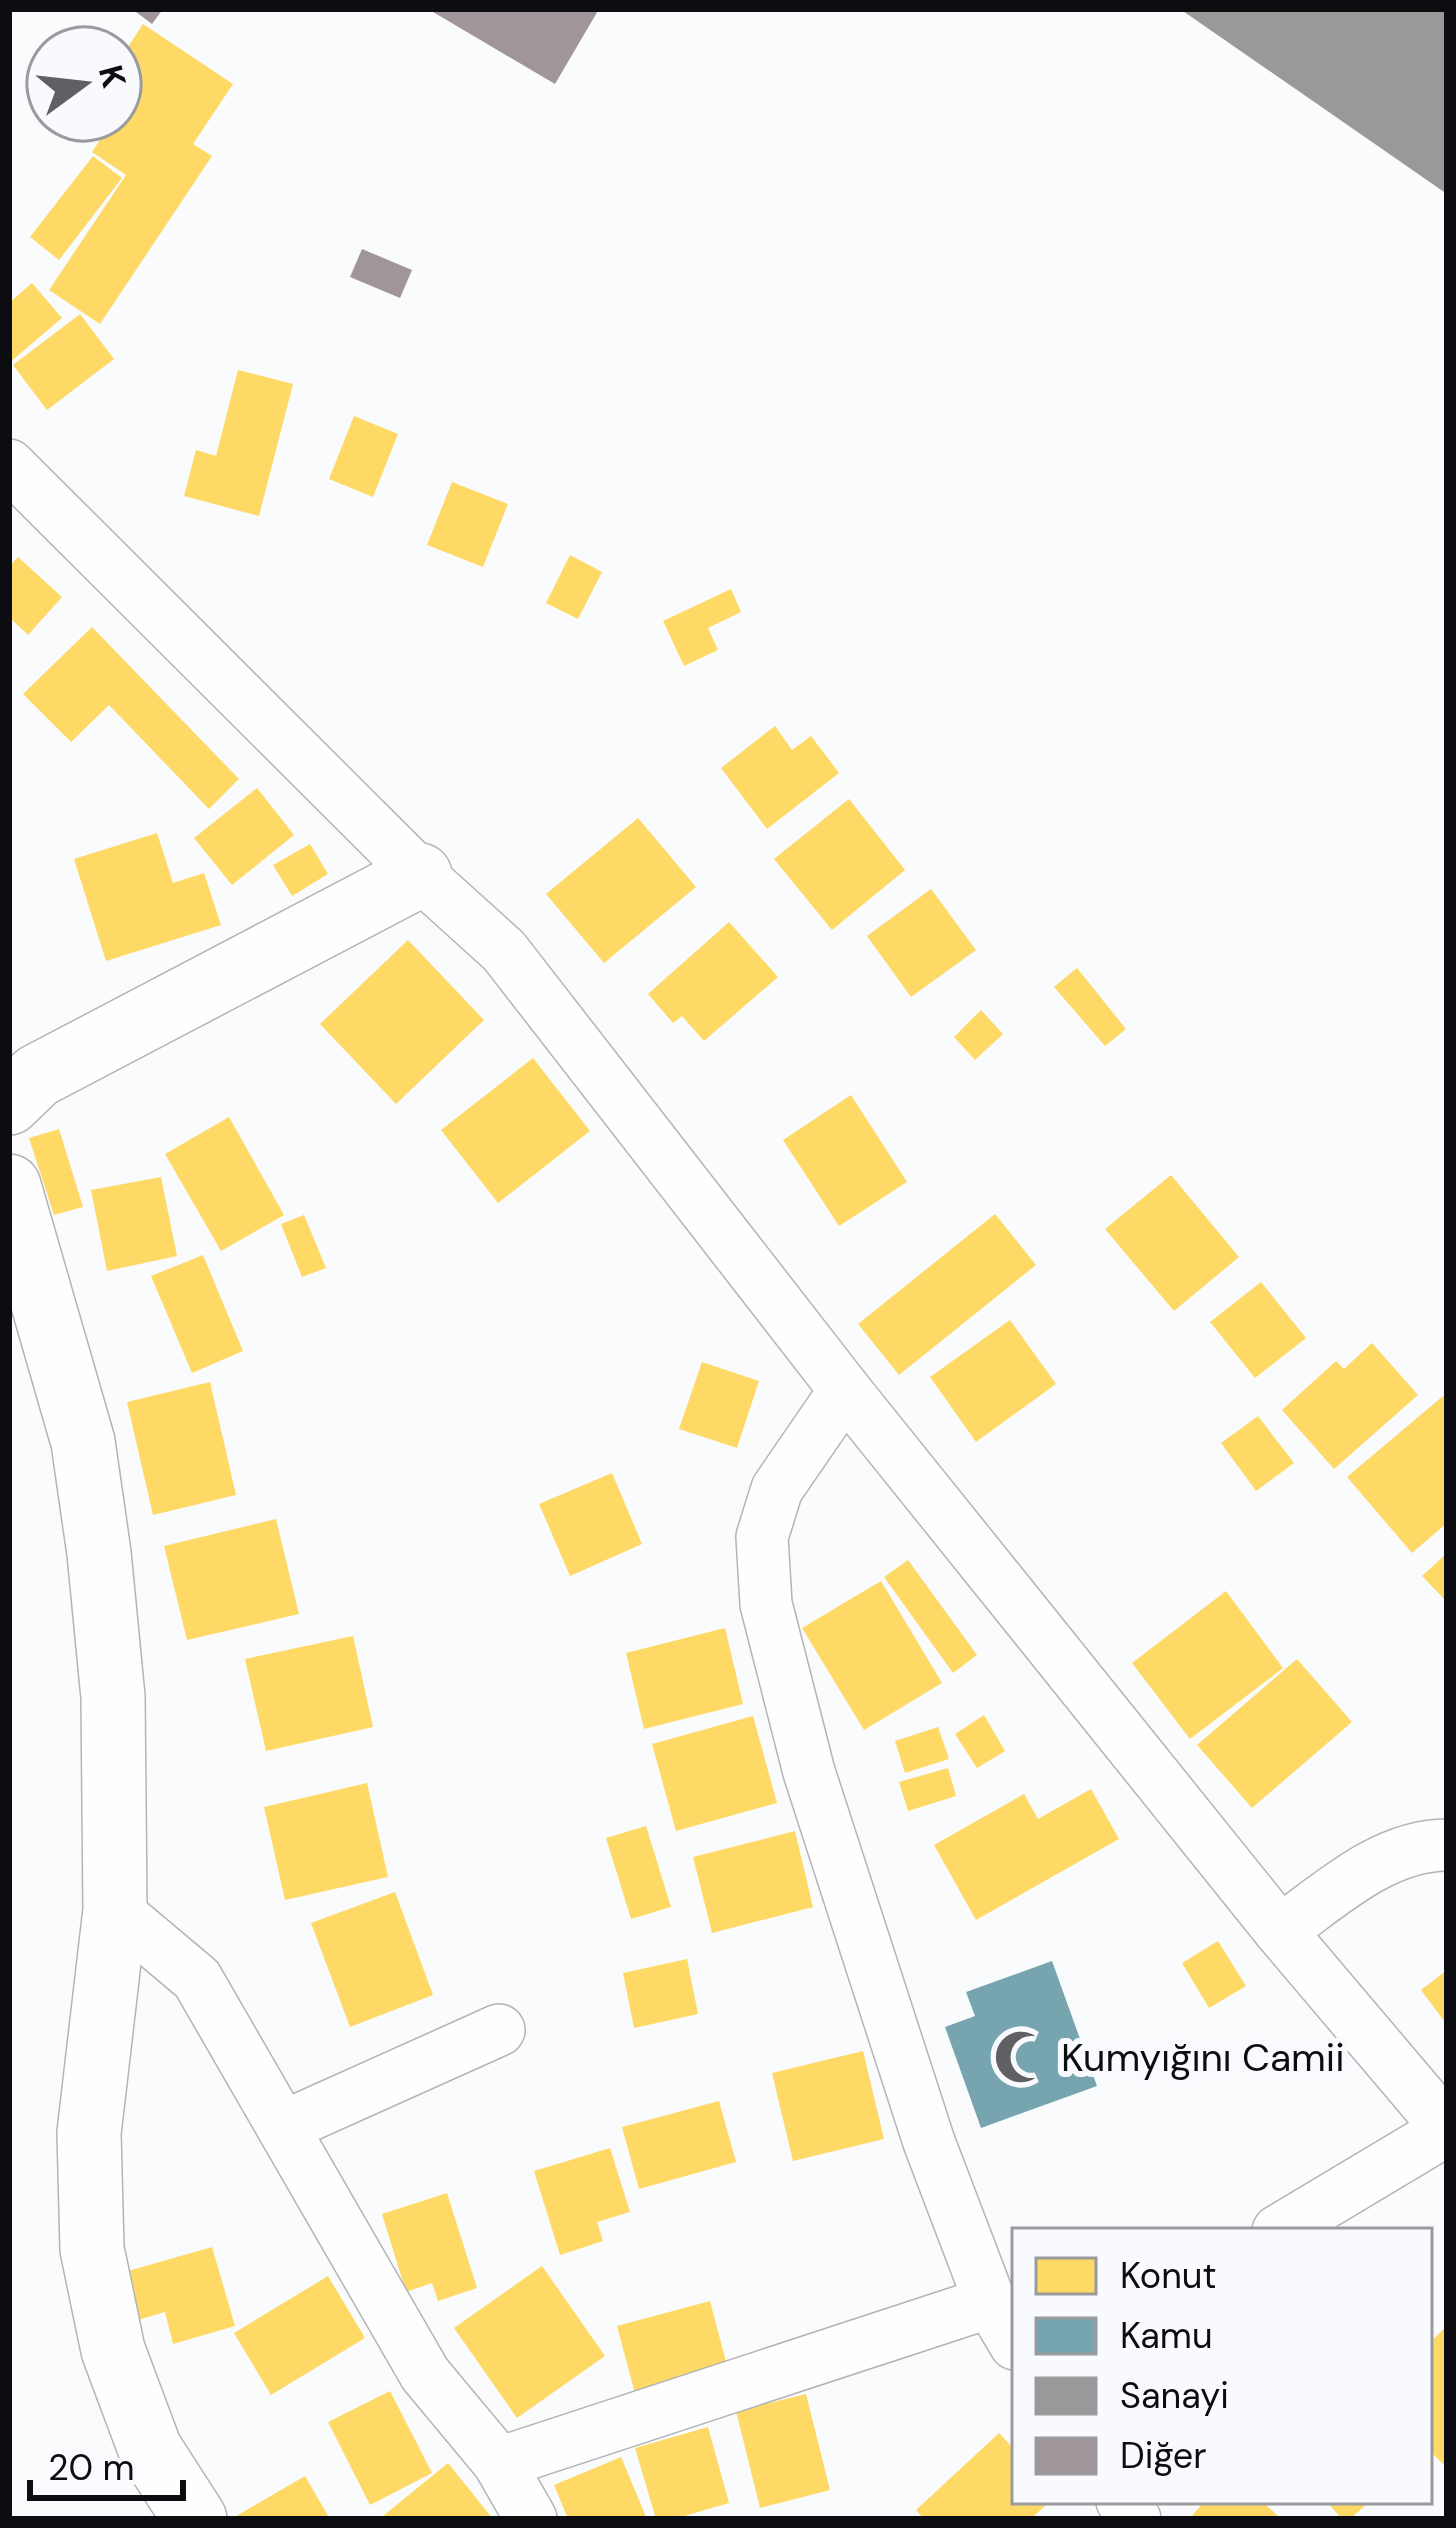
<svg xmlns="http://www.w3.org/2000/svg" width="1456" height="2528" font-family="'DM Sans',sans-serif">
<rect width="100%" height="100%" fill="#fafbfd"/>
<!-- homes -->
<g fill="#ffd966">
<path d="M143 24 233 84 193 144 212 156 100 324 49 290 126 175 92 152 113 120H120V110L133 91 120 82V59Z"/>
<path d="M93 156 122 178 59 260 30 237Z"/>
<path d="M32 283 62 318 9 363V303Z"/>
<path d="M80 314 114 359 47 410 13 365Z"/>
<path d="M238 370 293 384 259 516 184 496 196 450 216 456Z"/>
<path d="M354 416 398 434 373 497 329 479Z"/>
<path d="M452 482 508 504 483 567 427 545Z"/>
<path d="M570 555 602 572 578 619 546 603Z"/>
<path d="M18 557 62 597 28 635 9 617V567Z"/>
<path d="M731 589 741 612 708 628 718 650 684 666 663 621Z"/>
<path d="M92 627 239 779 209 809 109 705 71 742 23 694Z"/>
<path d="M775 726 792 750 811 736 839 773 767 829 721 768Z"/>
<path d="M257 788 294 835 232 885 194 838Z"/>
<path d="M849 799 905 870 832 930 774 859Z"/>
<path d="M638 818 696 887 604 963 546 894Z"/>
<path d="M157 833 173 883 204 873 221 925 106 961 74 859Z"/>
<path d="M310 844 328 874 292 896 273 865Z"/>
<path d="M931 889 976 950 911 997 867 936Z"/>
<path d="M729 922 778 977 704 1041 682 1016 673 1023 648 994Z"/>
<path d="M408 940 484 1020 396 1104 320 1024Z"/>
<path d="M1077 968 1126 1029 1105 1046 1054 987Z"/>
<path d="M981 1010 1003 1034 975 1060 954 1037Z"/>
<path d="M533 1058 590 1131 498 1203 441 1130Z"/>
<path d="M851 1095 907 1182 839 1226 783 1140Z"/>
<path d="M229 1117 284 1215 221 1251 165 1154Z"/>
<path d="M59 1129 83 1207 54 1215 29 1138Z"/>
<path d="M1171 1175 1239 1257 1174 1311 1105 1229Z"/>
<path d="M161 1177 177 1256 107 1271 91 1190Z"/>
<path d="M995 1214 1036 1265 899 1375 858 1324Z"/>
<path d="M304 1215 326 1268 302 1277 281 1224Z"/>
<path d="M203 1255 243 1351 192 1373 151 1276Z"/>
<path d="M1261 1282 1306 1338 1255 1378 1210 1322Z"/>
<path d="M1010 1320 1056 1384 976 1442 930 1377Z"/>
<path d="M1372 1343 1418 1395 1334 1469 1282 1410 1336 1361 1344 1369Z"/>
<path d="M702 1362 759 1381 737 1448 679 1429Z"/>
<path d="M210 1382 236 1495 153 1515 127 1402Z"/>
<path d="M1443 1396 1447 1400V1523L1412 1553 1347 1477Z"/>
<path d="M1258 1416 1294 1463 1256 1491 1221 1443Z"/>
<path d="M612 1473 642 1544 570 1576 539 1504Z"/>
<path d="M276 1519 299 1614 187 1640 164 1546Z"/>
<path d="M1447 1553V1602L1422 1576Z"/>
<path d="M908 1560 977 1655 953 1673 884 1577Z"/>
<path d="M881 1581 942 1683 864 1730 802 1628Z"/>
<path d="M1226 1591 1283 1668 1190 1739 1132 1663Z"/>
<path d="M725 1628 743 1704 644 1729 626 1653Z"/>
<path d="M353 1636 373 1727 266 1751 245 1659Z"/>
<path d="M1297 1659 1352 1722 1252 1808 1197 1745Z"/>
<path d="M984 1715 1005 1751 977 1768 955 1734Z"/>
<path d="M753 1716 777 1803 676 1831 652 1744Z"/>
<path d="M938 1727 949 1759 905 1773 895 1741Z"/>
<path d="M948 1768 956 1796 908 1811 899 1782Z"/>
<path d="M367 1783 388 1877 285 1900 264 1807Z"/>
<path d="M1091 1789 1119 1839 976 1920 934 1845 1024 1794 1038 1819Z"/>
<path d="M646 1826 671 1907 631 1919 606 1838Z"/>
<path d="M795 1831 813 1907 712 1933 693 1857Z"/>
<path d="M395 1892 433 1995 350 2027 311 1923Z"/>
<path d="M1218 1941 1246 1986 1209 2008 1182 1963Z"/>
<path d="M687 1959 698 2014 634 2028 623 1973Z"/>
<path d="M1447 1970V2025L1421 1990Z"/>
<path d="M863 2051 884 2139 793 2161 772 2073Z"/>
<path d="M719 2101 736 2162 639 2189 622 2127Z"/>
<path d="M610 2148 630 2212 597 2222 603 2241 560 2255 534 2171Z"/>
<path d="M447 2193 477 2288 438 2301 432 2283 406 2292 382 2214Z"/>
<path d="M212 2247 235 2326 173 2344 165 2312 128 2323 114 2275Z"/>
<path d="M542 2266 605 2356 517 2418 454 2328Z"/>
<path d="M328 2276 365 2338 271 2395 234 2333Z"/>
<path d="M710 2301 730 2377 637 2401 617 2326Z"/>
<path d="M1447 2326V2468L1429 2450V2343Z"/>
<path d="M390 2391 432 2473 370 2505 328 2422Z"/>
<path d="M806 2394 830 2490 760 2508 736 2411Z"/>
<path d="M708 2427 729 2503 674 2519H656L635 2448Z"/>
<path d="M999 2433 1015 2450V2501H1050L1031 2519H924L916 2510Z"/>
<path d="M621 2457 647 2519H568L554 2485Z"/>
<path d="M448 2463 493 2519H385L383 2516Z"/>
<path d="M305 2476 330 2519H231Z"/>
<path d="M1205 2501H1262L1281 2519H1189Z"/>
<path d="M1326 2501H1370L1350 2519H1342Z"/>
</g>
<!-- public -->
<path fill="#76a5af" d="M1052 1961 1097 2086 981 2128 945 2027 975 2016 966 1992Z"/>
<!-- industry -->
<path fill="#999" d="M1180 9H1447V194Z"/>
<!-- building -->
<g fill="#a1959c">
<path d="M132 9H163L152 24Z"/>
<path d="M428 9H599L555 84Z"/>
<path d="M362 249 412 270 400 298 350 277Z"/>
</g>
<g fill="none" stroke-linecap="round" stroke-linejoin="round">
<defs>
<g id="minor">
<path d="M9 465 420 875 504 951 845 1390 1280 1931 1447 2128"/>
<path d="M845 1390 777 1489 762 1537 766 1604 809 1772 929 2142 990 2302 1015 2344"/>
<path d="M115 1910 197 1979 425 2374 499 2463 531 2519"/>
<path d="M1280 1931C1329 1896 1383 1845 1447 1845"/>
<path d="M283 2127 499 2030"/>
<path d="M1278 2231 1447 2130"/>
<path d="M499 2463 990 2302"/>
<path d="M1122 2501 1135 2519"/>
</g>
<g id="tertiary">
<path d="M9 1103 37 1076 420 875"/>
<path d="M9 1186 83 1442 99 1553 113 1697 115 1910 89 2133 92 2249 113 2350 150 2449 195 2519"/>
</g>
</defs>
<!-- minor casing -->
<use href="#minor" stroke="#b3b4b7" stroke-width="54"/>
<!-- tertiary casing -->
<use href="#tertiary" stroke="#b3b4b7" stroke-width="66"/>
<!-- minor -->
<use href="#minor" stroke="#fefeff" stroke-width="51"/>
<!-- tertiary -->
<use href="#tertiary" stroke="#fefeff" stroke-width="63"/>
</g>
<!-- icons -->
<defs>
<symbol id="mosque-bare" viewBox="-9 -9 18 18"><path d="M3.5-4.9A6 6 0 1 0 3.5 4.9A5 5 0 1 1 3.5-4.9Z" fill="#5f6063" stroke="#f9fafe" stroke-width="2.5" paint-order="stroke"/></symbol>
</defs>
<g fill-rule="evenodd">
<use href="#mosque-bare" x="983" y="2019" width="76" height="76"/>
</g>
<g text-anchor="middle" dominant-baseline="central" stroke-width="12" stroke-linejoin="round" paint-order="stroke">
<!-- poi labels -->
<g font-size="39" fill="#0c0d10" stroke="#f9fafe" text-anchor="start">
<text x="1061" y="2057">Kumyığını Camii</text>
</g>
</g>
<!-- border -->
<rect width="1456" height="2528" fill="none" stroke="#0c0d10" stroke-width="24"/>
<!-- legend -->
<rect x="1012" y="2228" width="420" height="276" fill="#f9fafe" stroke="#9a9b9f" stroke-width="3"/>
<rect x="1036" y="2258" width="60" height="36" fill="#ffd966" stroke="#9a9b9f" stroke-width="3"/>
<text x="1120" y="2288" font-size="36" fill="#0c0d10">Konut</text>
<rect x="1036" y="2318" width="60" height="36" fill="#76a5af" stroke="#9a9b9f" stroke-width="3"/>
<text x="1120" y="2348" font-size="36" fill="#0c0d10">Kamu</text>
<rect x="1036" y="2378" width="60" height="36" fill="#999999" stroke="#9a9b9f" stroke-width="3"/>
<text x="1120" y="2408" font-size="36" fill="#0c0d10">Sanayi</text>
<rect x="1036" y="2438" width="60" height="36" fill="#a1959c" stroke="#9a9b9f" stroke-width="3"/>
<text x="1120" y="2468" font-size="36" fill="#0c0d10">Diğer</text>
<!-- north arrow -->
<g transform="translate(84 84) rotate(75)"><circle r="57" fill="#f9fafe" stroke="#9a9b9f" stroke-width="3"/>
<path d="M0-9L21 45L0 30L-21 45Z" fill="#5f6063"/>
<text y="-18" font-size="33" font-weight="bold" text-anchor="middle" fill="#0c0d10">K</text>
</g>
<!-- scale -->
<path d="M30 2480v18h153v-18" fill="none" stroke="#0c0d10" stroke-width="6"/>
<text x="48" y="2480" font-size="36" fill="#0c0d10" stroke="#f9fafe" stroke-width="9" paint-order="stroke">20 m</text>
</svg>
